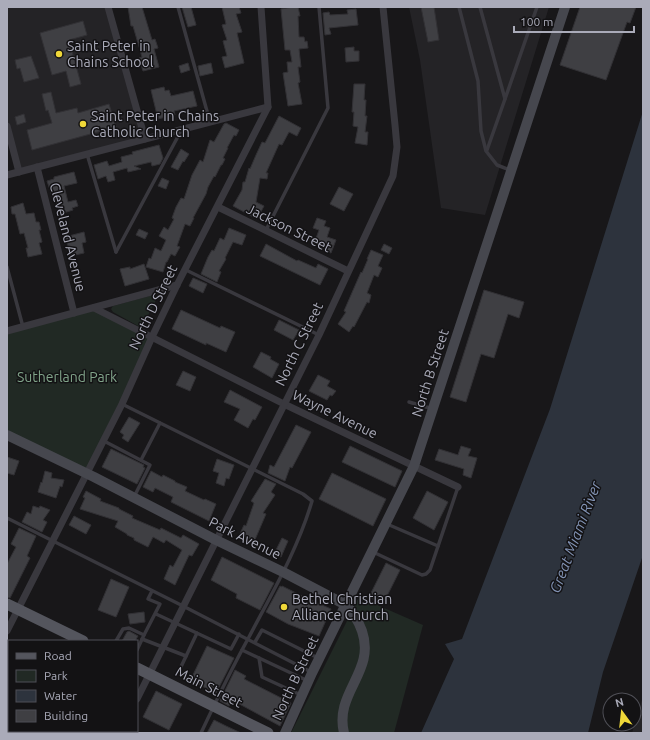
<svg xmlns="http://www.w3.org/2000/svg" width="650" height="740" font-family="Ubuntu,sans-serif">
<rect width="100%" height="100%" fill="#181719"/>
<!-- built -->
<g fill="#242326">
<path d="M7 7H108L145 139 19 172 7 126Z"/>
<path d="M409 7H549L485 215 441 208 420 60Z"/>
<path d="M643 697V733H632L638 712Z"/>
</g>
<!-- green -->
<g fill="#212924">
<path d="M153 295 156 300 142 327H140L113 312 111 309 113 306Z"/>
<path d="M94 308 152 337 86 473 7 435V331Z"/>
<path d="M359 597 423 625 394 733H291Z"/>
</g>
<!-- water -->
<path fill="#2d333d" d="M643 111V555L603 672 588 733H421L454 659 445 644 462 639 550 409Z"/>
<!-- building -->
<g fill="#3f3f43" stroke="#323135">
<path d="M128 7H142L152 40 155 39 158 48 154 49 159 67 143 71 139 58 142 57 133 26H131Z"/>
<path d="M182 7H191L196 25 188 27Z"/>
<path d="M222 7H239L241 13 236 14 242 32 237 33 244 63 225 68 222 57 227 56 223 41 227 40 222 25 226 24Z"/>
<path d="M293 7H298L300 16H298L299 37H304L305 42 307 41 308 48 299 49 301 67H298L300 82 298 83 302 104 288 106 283 73 288 72 287 62H292L290 50H285L281 9Z"/>
<path d="M421 7H434L439 40 428 42Z"/>
<path d="M580 7H636L630 23 627 22 606 80 560 65Z"/>
<path d="M356 9 358 25 329 28 331 34 325 35 323 13 329 12 330 15 348 14 347 10Z"/>
<path d="M83 21 87 35 69 40 81 84 70 87 66 71 52 75 40 33Z"/>
<path d="M354 47V51H359V61L346 62 345 48Z"/>
<path d="M31 56 39 78 24 82 20 68 17 69 15 60Z"/>
<path d="M188 63 190 70 181 73 179 66Z"/>
<path d="M211 63 213 73 200 76 198 66Z"/>
<path d="M354 84H365L364 100H366L365 116H367L365 132H368L367 145 355 143 358 127 353 126 354 112H352Z"/>
<path d="M164 87 165 91 169 90 171 96 193 91 197 106 174 111 175 115 158 119 151 90Z"/>
<path d="M51 92 56 113 77 108 78 113 109 104 116 127 32 150 27 130 52 123 48 110 46 111 42 94Z"/>
<path d="M24 114 26 122 17 125 15 117Z"/>
<path d="M279 116 301 128 297 136 289 132 282 145 279 144 266 173H268L267 179 260 178 256 202 264 206 257 219 233 206 242 190 243 182H245L249 168 250 169 256 155 262 142 265 143Z"/>
<path d="M226 123 239 130 236 136 234 135 227 148H228L223 158 225 159 222 165H221L215 177 214 176 208 187 206 194 193 218H194L190 226 185 224 177 246 180 247 175 256 171 254 167 262H166L163 272 146 267 149 258 151 259 155 248 161 251 166 240 159 236 164 227 168 230 174 219 172 218 176 207 181 198 184 199 192 175 200 160 203 162 210 140 214 142 224 124Z"/>
<path d="M159 145 163 158 160 164 152 166 151 162 134 166 141 169 128 172 127 168 113 172 115 180 108 182 106 176 98 179 94 165 107 161 109 166 122 162 121 157 133 154 132 152Z"/>
<path d="M181 149 189 154 184 162 183 161 178 170 171 167Z"/>
<path d="M74 172 77 183 64 186 68 202 76 200 78 206 72 208 73 210 60 214 56 201 54 202 47 181 54 179V177Z"/>
<path d="M162 178 169 181 166 189 158 186Z"/>
<path d="M339 187 353 194 344 211 330 204Z"/>
<path d="M23 203 26 214 34 213 36 222H39L41 230H39L42 242 39 243 42 254 28 257 26 248H28L24 233 20 234 15 214H12L11 207Z"/>
<path d="M317 218 326 221 324 226 330 228 327 237 336 240 331 253 318 248 319 245 314 244 319 230 313 228Z"/>
<path d="M229 228 246 235 242 245 233 242 225 258 226 259 219 271 221 272 217 282 201 274 208 257 212 250 214 251 220 238 224 240Z"/>
<path d="M139 229 148 233 145 239 136 235Z"/>
<path d="M84 232 86 242 82 243 84 253 71 256 65 237Z"/>
<path d="M266 244 297 261 298 260 316 268 318 264 328 269 320 285 260 256Z"/>
<path d="M384 244 392 248 389 254 381 250Z"/>
<path d="M371 250 383 255 378 266 382 268 378 277 374 275 367 293 371 295 369 303 367 302 354 327 353 326 349 332 338 324 346 312 344 311 361 272 362 273 368 259H367Z"/>
<path d="M144 264 149 279 125 286 120 269 130 267V269Z"/>
<path d="M193 278 207 284 203 293 189 286Z"/>
<path d="M484 290 524 302 519 318 508 314 494 358 481 354 466 402 450 397Z"/>
<path d="M181 310 220 328 221 326 235 332 226 352 206 343V345L172 329Z"/>
<path d="M279 320 299 330 293 340 274 330Z"/>
<path d="M261 352 271 357 270 359 279 364 272 378 253 367Z"/>
<path d="M183 371 196 377 190 391 176 385Z"/>
<path d="M318 375 330 381 327 386 336 391 332 396 330 395 327 400 309 391Z"/>
<path d="M230 390 262 407 255 420 253 419 248 428 234 420 240 409 224 402Z"/>
<path d="M129 417 140 423 128 442 122 438 124 435 120 432Z"/>
<path d="M296 425 311 432 292 468 290 467 285 481 268 473 270 465 274 467Z"/>
<path d="M350 446 402 471 395 487 342 462Z"/>
<path d="M461 446 471 449 468 456 477 458 471 478 463 475 464 469 435 460 439 449 458 455Z"/>
<path d="M111 449 144 465 143 467 145 468 137 484 102 467Z"/>
<path d="M7 457 19 461 14 475 7 473Z"/>
<path d="M217 459 234 465 229 479 226 478 224 486 216 483 219 473 213 471Z"/>
<path d="M45 471 52 473 51 478 64 480 62 487 60 486 56 498 38 492 41 482 42 483Z"/>
<path d="M151 471 162 477 163 475 175 481V482L187 487 185 491 204 500 205 499 216 504 209 521 171 502 173 497 155 488 153 492 143 487Z"/>
<path d="M332 473 386 499 373 526 319 499Z"/>
<path d="M265 479 276 484 271 492 275 495 263 513 266 514 254 542 239 536 244 525 246 526 254 503 251 501Z"/>
<path d="M86 491 101 499 100 501 119 508V509L133 516 132 518 160 530 161 528 181 538 183 535 199 544 192 556 189 555 175 585 164 579 170 565 173 567 182 550 166 540 164 543 153 537 148 547 134 540V538L127 535V534L115 527 118 521 80 509 85 498 83 497Z"/>
<path d="M427 491 448 502 434 530 413 518Z"/>
<path d="M33 506 39 508 40 506 50 510 43 520 47 522 42 532 22 522 27 512 31 514Z"/>
<path d="M74 516 91 525 86 534 69 525Z"/>
<path d="M19 528 36 536 27 556 30 558 10 598 7 597V564L16 547 11 544Z"/>
<path d="M282 538 288 541 281 557 274 554Z"/>
<path d="M222 557 274 583 260 610 236 598 237 594 211 580Z"/>
<path d="M386 563 400 570 383 604 369 597Z"/>
<path d="M111 579 129 587 116 617 98 610Z"/>
<path d="M280 586 282 587V586L302 596 331 609 319 636 288 624 266 612Z"/>
<path d="M144 612 145 622 130 624 128 614Z"/>
<path d="M129 631 138 636 135 641H122L127 632Z"/>
<path d="M207 646 234 658 216 693 194 682 192 677Z"/>
<path d="M235 670 246 676 244 679 291 703 280 726 232 700 229 706 220 701Z"/>
<path d="M156 691 182 704 169 730 143 717Z"/>
<path d="M214 720 226 726 241 733H207Z"/>
</g>
<g fill="none" stroke-linecap="round" stroke-linejoin="round">
<!-- service -->
<g stroke="#39383e" stroke-width="3.5">
<path d="M178 7 210 122"/>
<path d="M459 7 478 81 481 131 486 151 497 165 510 170"/>
<path d="M480 7 505 99 537 7"/>
<path d="M487 150 505 99"/>
<path d="M87 154 116 252"/>
<path d="M266 230 328 108 319 7"/>
<path d="M116 252 182 129"/>
<path d="M7 267 23 327"/>
<path d="M186 270 319 335"/>
<path d="M409 402 433 409"/>
<path d="M122 404 303 494 312 501C298 549 272 593 249 637 232 668 216 701 201 733"/>
<path d="M104 441 150 465 134 497"/>
<path d="M141 460 160 423"/>
<path d="M7 518 183 606 311 672"/>
<path d="M387 524 438 546"/>
<path d="M373 552 422 575 426 574 430 570 458 487"/>
<path d="M156 614 231 649 239 634"/>
<path d="M144 635 160 604 148 599 152 591"/>
<path d="M142 639 186 656"/>
<path d="M116 641 123 629 129 628 144 635 137 650"/>
<path d="M255 642 262 630 318 658"/>
<path d="M242 650 308 681"/>
<path d="M259 658 262 677 301 695"/>
<path d="M179 671 197 633"/>
<path d="M7 689 9 690"/>
<path d="M91 731 95 733"/>
</g>
<!-- minor -->
<g stroke="#39383e" stroke-width="7">
<path d="M108 7 145 139"/>
<path d="M7 126 19 172"/>
<path d="M37 167 74 313"/>
<path d="M7 175 268 107"/>
<path d="M218 207 348 271"/>
<path d="M94 308 284 404 458 487"/>
<path d="M7 331 177 285"/>
<path d="M7 631 122 404 152 337 177 285 268 107 261 7"/>
<path d="M137 699 319 335 393 176 397 147 395 125 383 7"/>
<path d="M119 733 120 731"/>
</g>
<!-- secondary -->
<g stroke="#46474e" stroke-width="10">
<path d="M7 435 94 477 216 540 283 572 346 605C354 613 358 620 362 631 376 672 334 692 344 733"/>
<path d="M285 733 312 673 414 466 565 7"/>
</g>
<!-- primary -->
<g stroke="#54555d" stroke-width="11">
<path d="M7 604 83 641"/>
<path d="M137 668 268 733"/>
</g>
</g>
<!-- markers -->
<g fill="#f0d839" stroke="#131214" stroke-width="1.5">
<circle cx="59" cy="54" r="4"/>
<circle cx="83" cy="124" r="4"/>
<circle cx="284" cy="607" r="4"/>
</g>
<g text-anchor="middle" dominant-baseline="central" stroke-width="3" stroke-linejoin="round" paint-order="stroke">
<!-- poi labels -->
<g font-size="14" fill="#aaabb9" stroke="#131214" text-anchor="start">
<text x="67" y="46">Saint Peter in<tspan x="67" dy="16">Chains School</tspan></text>
<text x="91" y="116">Saint Peter in Chains<tspan x="91" dy="16">Catholic Church</tspan></text>
<text x="292" y="599">Bethel Christian<tspan x="292" dy="16">Alliance Church</tspan></text>
</g>
<!-- street labels -->
<g font-size="14" fill="#aaabb9" stroke="#131214">
<text transform="translate(289 228) rotate(26)">Jackson Street</text>
<text transform="translate(68 237) rotate(76)">Cleveland Avenue</text>
<text transform="translate(153 307) rotate(-64)">North D Street</text>
<text transform="translate(299 344) rotate(-64)">North C Street</text>
<text transform="translate(430 373) rotate(-72)">North B Street</text>
<text transform="translate(335 414) rotate(26)">Wayne Avenue</text>
<text transform="translate(245 538) rotate(26)">Park Avenue</text>
<text transform="translate(295 678) rotate(-65)">North B Street</text>
<text transform="translate(209 687) rotate(27)">Main Street</text>
</g>
<!-- park labels -->
<g font-size="14" fill="#81a48a" stroke="#131214">
<text x="67" y="377">Sutherland Park</text>
</g>
<!-- water labels -->
<g font-size="15" font-style="italic" fill="#8192b3" stroke="#131214">
<text transform="translate(575 537) rotate(-69)">Great Miami River</text>
</g>
</g>
<!-- border -->
<rect width="650" height="740" fill="none" stroke="#aaabb9" stroke-width="16"/>
<!-- legend -->
<rect x="8" y="640" width="130" height="92" fill="#131214" stroke="#4f4f56"/>
<rect x="16" y="653" width="20" height="6" fill="#54555d" stroke="#4f4f56"/>
<text x="44" y="660" font-size="12" fill="#aaabb9">Road</text>
<rect x="16" y="670" width="20" height="12" fill="#212924" stroke="#4f4f56"/>
<text x="44" y="680" font-size="12" fill="#aaabb9">Park</text>
<rect x="16" y="690" width="20" height="12" fill="#2d333d" stroke="#4f4f56"/>
<text x="44" y="700" font-size="12" fill="#aaabb9">Water</text>
<rect x="16" y="710" width="20" height="12" fill="#3f3f43" stroke="#4f4f56"/>
<text x="44" y="720" font-size="12" fill="#aaabb9">Building</text>
<!-- north arrow -->
<g transform="translate(622 712) rotate(345)"><circle r="19" fill="#131214" stroke="#4f4f56"/>
<path d="M0-3L7 15L0 10L-7 15Z" fill="#f0d839"/>
<text y="-6" font-size="11" font-weight="bold" text-anchor="middle" fill="#aaabb9">N</text>
</g>
<!-- scale -->
<path d="M514 26v6h120v-6" fill="none" stroke="#aaabb9" stroke-width="2"/>
<text x="520" y="26" font-size="12" fill="#aaabb9" stroke="#131214" stroke-width="3" paint-order="stroke">100 m</text>
</svg>
